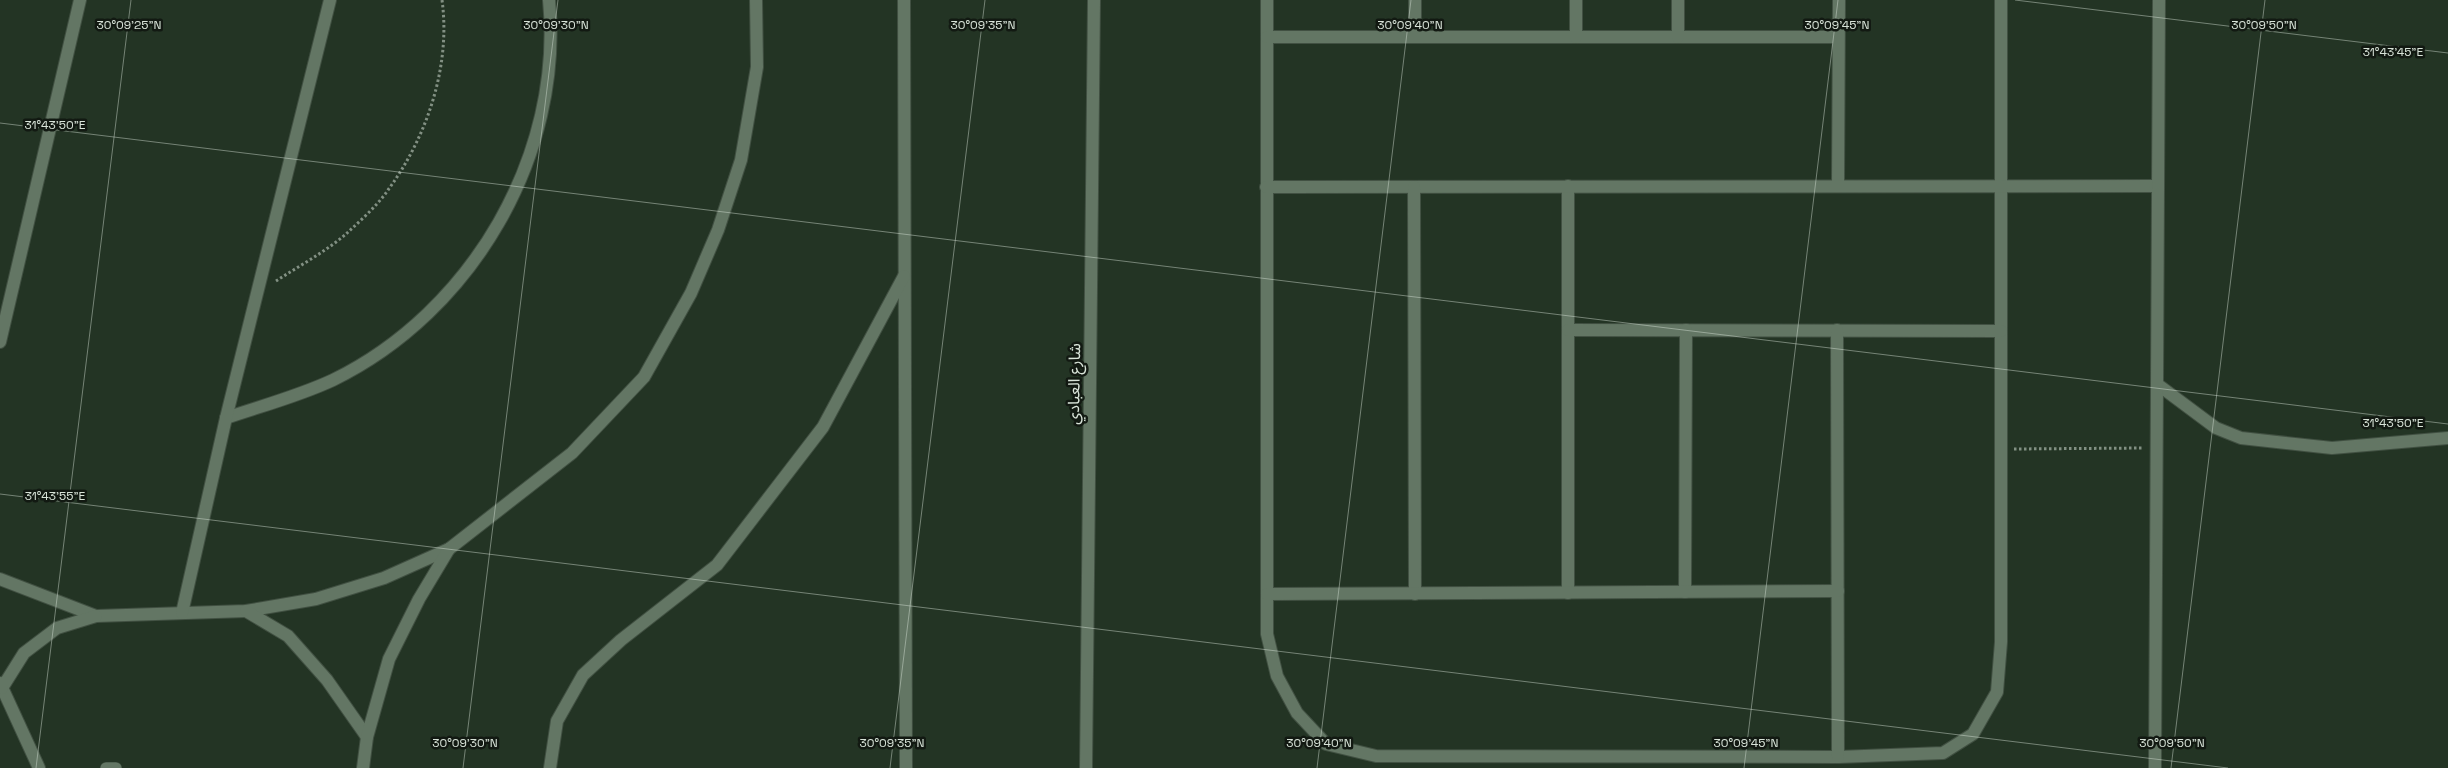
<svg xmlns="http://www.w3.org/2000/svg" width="2448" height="768" font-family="'Space Grotesk','Noto Sans Arabic',sans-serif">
<rect width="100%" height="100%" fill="#233424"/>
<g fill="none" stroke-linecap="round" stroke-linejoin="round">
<defs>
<path id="service" d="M106 768H116"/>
<g id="minor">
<path d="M904 0 906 768"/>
<path d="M1267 0V634L1277 676 1297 713 1326 744 1376 756 1838 757 1943 753 1973 734 1997 692 2001 642V0"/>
<path d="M1415 0V36"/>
<path d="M1267 37H1838"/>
<path d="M1576 37V0"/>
<path d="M1678 37V0"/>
<path d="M1568 186V593"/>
<path d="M1838 186 1839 0"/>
<path d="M1266 187 2158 186"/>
<path d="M1414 187 1415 594"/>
<path d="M1568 330 2001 331"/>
<path d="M1837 330 1838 757"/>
<path d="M0 342 80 0"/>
<path d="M2157 384 2216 428 2241 438 2332 448 2448 438"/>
<path d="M226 418C261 406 299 396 333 380 472 312 564 155 549 0"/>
<path d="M0 579 96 616 246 611 316 599 384 578 449 549"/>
<path d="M1685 592 1686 330"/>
<path d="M1267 594 1838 591"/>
<path d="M246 611 288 636 327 680 367 737"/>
<path d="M182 613 226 418 330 0"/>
<path d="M0 683 39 768"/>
<path d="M2 688 24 653 57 628 96 616"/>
<path d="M363 768 367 737 389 659 419 599 449 549 572 453 644 377 691 293 718 230 741 160 757 67 756 0"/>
<path d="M550 768 557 721 583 675 621 640 717 565 823 427 904 276"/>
<path d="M1086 768 1094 0"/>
<path d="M2155 768 2159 0"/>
</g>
</defs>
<!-- service casing -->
<use href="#service" stroke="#415042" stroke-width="12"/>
<!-- minor casing -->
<use href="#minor" stroke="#415042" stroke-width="14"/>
<!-- path -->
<g stroke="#829083" stroke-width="3" stroke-dasharray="2.5 2.5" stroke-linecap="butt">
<path d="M276 281C299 266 325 252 346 234 360 221 377 206 388 190 427 137 451 66 442 0"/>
<path d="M2014 449 2143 448"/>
</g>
<!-- service -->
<use href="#service" stroke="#637664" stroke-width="11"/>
<!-- minor -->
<use href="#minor" stroke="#637664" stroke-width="12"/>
</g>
<!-- ticks -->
<path fill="none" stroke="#d9e4d9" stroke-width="1" stroke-opacity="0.45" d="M2015 0 2448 53M0 123 2448 424M0 494 2228 768M36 768 131 0M463 768 558 0M890 768 985 0M1317 768 1411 0M1744 768 1838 0M2171 768 2265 0"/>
<g text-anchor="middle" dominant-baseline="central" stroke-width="5" stroke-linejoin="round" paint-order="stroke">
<!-- street labels -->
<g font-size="16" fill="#d9e4d9" stroke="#121912">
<text transform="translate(1074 384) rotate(-89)">شارع العبادي</text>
</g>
</g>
<g font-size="12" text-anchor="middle" fill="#d9e4d9" stroke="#121912" stroke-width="5" stroke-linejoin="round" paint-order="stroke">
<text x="129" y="29">30°09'25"N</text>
<text x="556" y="29">30°09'30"N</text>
<text x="983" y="29">30°09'35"N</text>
<text x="1410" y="29">30°09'40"N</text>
<text x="1837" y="29">30°09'45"N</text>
<text x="2264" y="29">30°09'50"N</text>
<text x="2393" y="56">31°43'45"E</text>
<text x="55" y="129">31°43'50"E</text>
<text x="2393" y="427">31°43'50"E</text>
<text x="55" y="500">31°43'55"E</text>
<text x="465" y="747">30°09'30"N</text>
<text x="892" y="747">30°09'35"N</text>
<text x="1319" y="747">30°09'40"N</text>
<text x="1746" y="747">30°09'45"N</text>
<text x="2172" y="747">30°09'50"N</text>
</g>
</svg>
